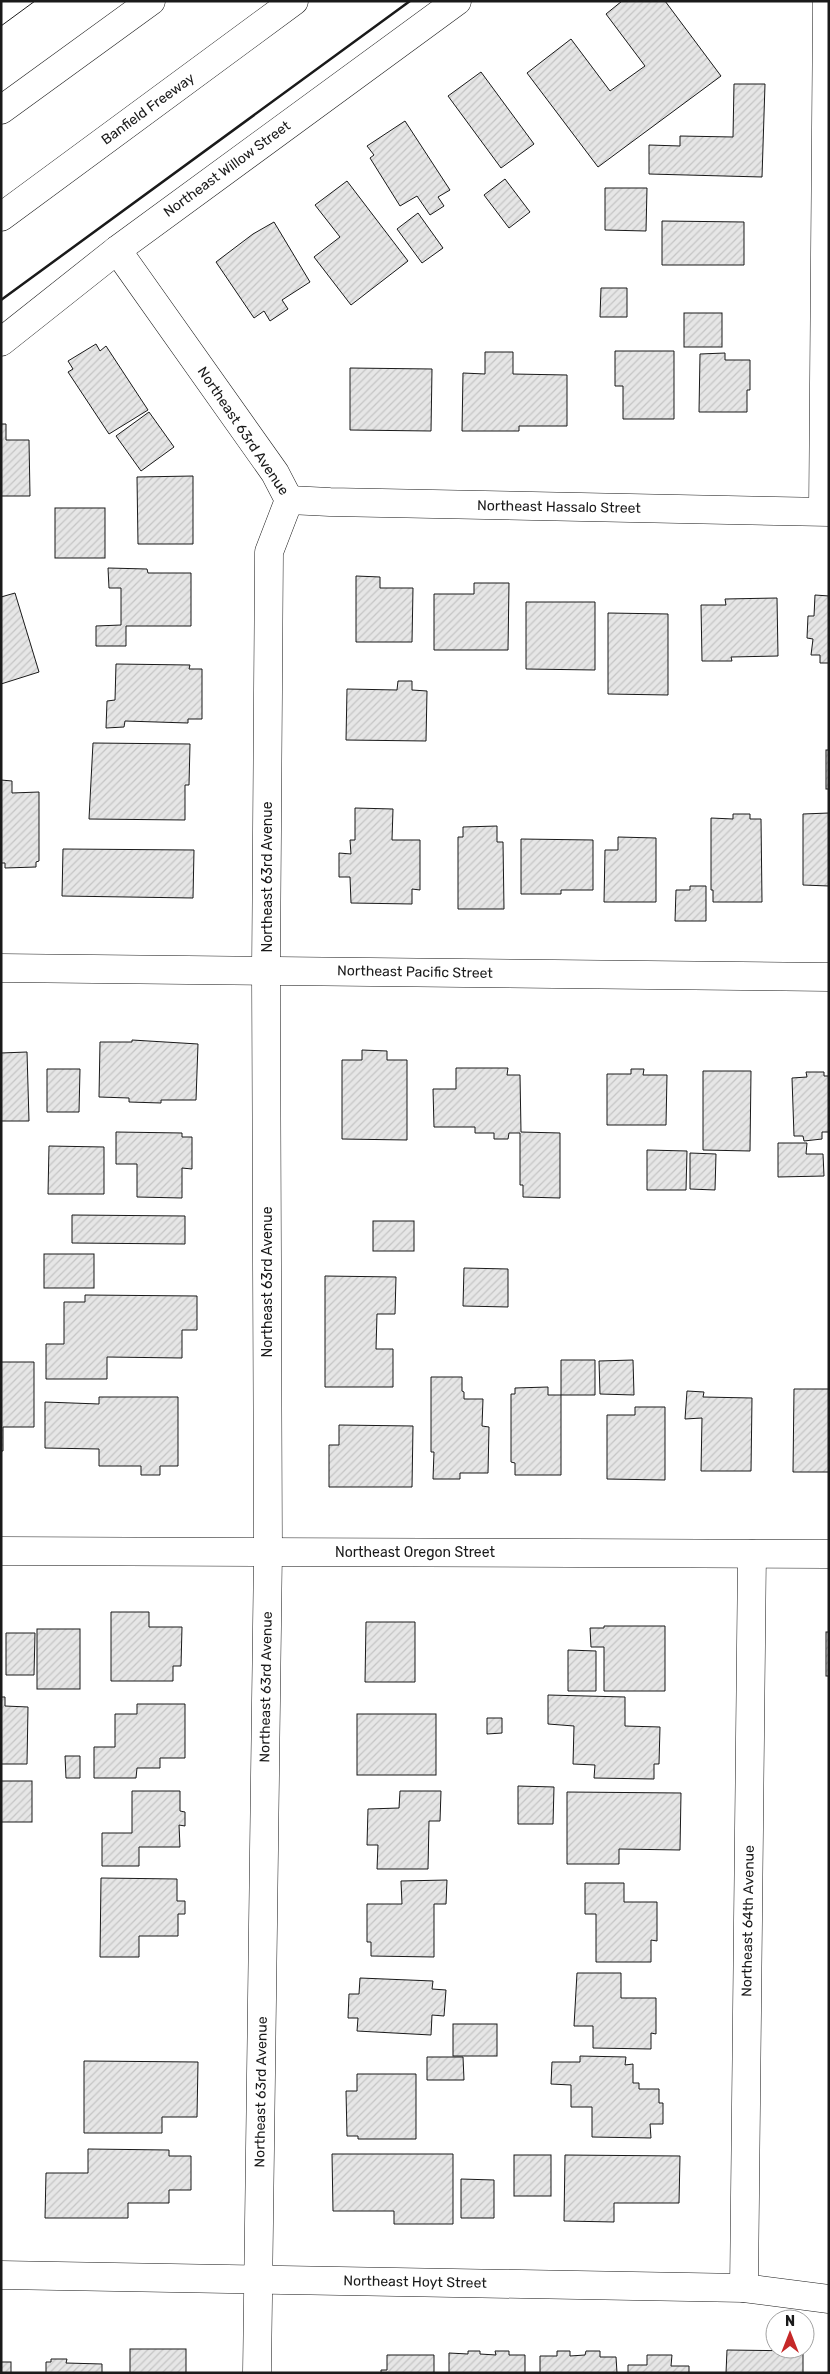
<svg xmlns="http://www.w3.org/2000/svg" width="830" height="2374" font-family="Rubik,sans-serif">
<defs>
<pattern id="building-hatch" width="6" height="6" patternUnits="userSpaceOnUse" patternTransform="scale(1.25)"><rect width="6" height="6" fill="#e6e6e6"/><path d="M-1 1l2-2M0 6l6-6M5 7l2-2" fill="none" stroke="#c5c5c5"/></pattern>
</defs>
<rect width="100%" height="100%" fill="#fff"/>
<!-- building -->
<g fill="url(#building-hatch)" stroke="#1a1a1a">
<path d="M622 1H665L721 76 598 167 527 73 571 39 610 91 645 66 606 14Z"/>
<path d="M481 72 534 144 501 168 448 96Z"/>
<path d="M734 84H765L762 177 649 174V145L680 146V136L733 137Z"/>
<path d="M405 121 450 190 438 197 444 206 430 215 417 196 400 206 370 158 374 155 367 146Z"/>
<path d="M505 179 530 212 509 228 484 195Z"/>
<path d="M347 181 408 261 351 305 314 257 340 237 315 205Z"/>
<path d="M605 188H647L646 231 605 230Z"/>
<path d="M418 213 443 248 422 263 397 229Z"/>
<path d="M662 221 744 222V265H662Z"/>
<path d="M274 222 310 282 282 300 288 309 270 321 264 311 254 318 216 262 253 234Z"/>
<path d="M601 288H627V317H600Z"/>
<rect x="684" y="313" width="38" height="34"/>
<path d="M96 344 100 351 106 346 148 410 109 434 68 372 73 369 68 361Z"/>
<path d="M615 351H674V419H623V386H615Z"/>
<path d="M485 352H513V374L567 375V426H519V431H462L463 373 485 374Z"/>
<path d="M725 353V360H750V390H747V412H699L700 354Z"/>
<path d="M350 368 432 369 431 431 350 430Z"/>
<path d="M149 412 174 447 141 471 116 436Z"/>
<path d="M1 424H6V440H29L30 496H1Z"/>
<path d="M193 476V544H138L137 477Z"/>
<rect x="55" y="508" width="50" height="50"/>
<path d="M108 568 147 569 148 573H191V626H126V646H96V626L121 625V588H109Z"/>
<path d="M356 576 380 577V588H413L412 642H356Z"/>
<path d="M474 583H509L508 650H434V594H474Z"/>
<path d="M15 593 39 672 1 684V597Z"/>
<path d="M815 595 829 596V663H820V655H811L813 639 807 638 808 616H814Z"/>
<path d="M777 598 778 656 731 657 732 661H702L701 605H726L725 599Z"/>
<path d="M526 602H595V670L526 669Z"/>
<path d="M608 613 668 614V695L608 694Z"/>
<path d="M116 664 190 665 189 669H202V719H188V723L125 721 124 727 106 728 107 701 115 700Z"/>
<path d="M398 681H412V690L427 691 426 741 346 740 347 689 397 690Z"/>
<path d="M93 743 190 744 189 785H185V820L89 819Z"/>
<rect x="826" y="750" width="3" height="39"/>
<path d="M1 780 12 781V793L39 792V861L36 862V867L5 868V863H1Z"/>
<path d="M355 808 393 809 392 840H420V890L412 889V904L351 903 350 877H339V853L351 854 350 840H355Z"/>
<path d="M829 813V886L803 885V814Z"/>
<path d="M733 814H750V819H761L762 902H713V890H711V818L733 819Z"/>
<path d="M497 826V842H503L504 909H458V837H463V827Z"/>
<path d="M618 837 656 838V902H604L605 850H618Z"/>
<path d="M521 839 593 840V890H561V894H521Z"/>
<path d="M63 849 194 850 193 898 62 896Z"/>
<path d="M690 886H706V921H675L676 890H690Z"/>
<path d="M132 1040 198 1044 196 1100H161V1103L129 1102V1098L99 1097 100 1042H132Z"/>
<path d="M362 1050 387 1051V1060H407V1140L342 1139V1060H362Z"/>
<path d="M27 1052 29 1121H1V1053Z"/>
<path d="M456 1068H508L507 1075H520L521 1132 560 1133V1198L523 1197V1185H520V1133H509L508 1139H494V1133H475V1127H434L433 1089H456Z"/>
<path d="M47 1069H80L79 1112H47Z"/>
<path d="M631 1069H644L643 1075H667L666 1125H607V1074H631Z"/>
<path d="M703 1071H751L750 1151 703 1150Z"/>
<path d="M806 1072H824V1076H829V1132H822V1139L804 1141 803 1136H794L792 1078 807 1077Z"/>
<path d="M116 1132 182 1133V1137H192V1169L182 1168V1198L137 1197V1164H116Z"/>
<path d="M778 1143H807L806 1154H823L824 1176 778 1177Z"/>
<path d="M49 1146 104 1147V1194H48Z"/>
<path d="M647 1150 687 1151 686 1190H647Z"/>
<path d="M690 1153 716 1154 715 1190 690 1189Z"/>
<path d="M72 1215 185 1216V1244L72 1243Z"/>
<rect x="373" y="1221" width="41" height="30"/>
<rect x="44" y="1254" width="50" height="34"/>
<path d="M464 1268 508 1269V1307L463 1306Z"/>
<path d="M325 1276 396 1277 395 1314H377L376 1349H393V1387H325Z"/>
<path d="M85 1295 197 1296V1330H182V1358L107 1357V1379H46V1344H64V1302H85Z"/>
<path d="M561 1360H595V1395H561V1475H515V1463L511 1462V1394H515V1388L548 1387V1395H561Z"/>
<path d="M633 1360 634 1395 600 1394 599 1361Z"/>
<path d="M1 1362H34V1427H3V1451H1Z"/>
<path d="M431 1377H462V1391L464 1392V1399H483L482 1426 489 1427 488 1473H460V1479H433L434 1452H431Z"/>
<path d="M794 1389H829V1472H793Z"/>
<path d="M687 1391 704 1392 703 1397 752 1398 751 1471H701L702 1418 685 1419Z"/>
<path d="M99 1397H178V1466H160V1475H141V1466H99V1449L45 1448V1402L99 1404Z"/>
<path d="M635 1407H665V1480L607 1479V1415H635Z"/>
<path d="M339 1425 413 1426 412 1487H329V1445H339Z"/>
<path d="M111 1612H149V1627H182L181 1666H173V1681H111Z"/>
<path d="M366 1622H415V1682H365Z"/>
<path d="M604 1626H665V1691H604V1647H591L590 1628H604Z"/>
<rect x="37" y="1629" width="43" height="60"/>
<rect x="826" y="1632" width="3" height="44"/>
<path d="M6 1633H35L34 1675H6Z"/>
<path d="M568 1650 596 1651V1691H568Z"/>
<path d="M548 1695 625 1697V1726L660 1727 659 1764H654V1779L594 1778 595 1765 573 1764 574 1726 548 1724Z"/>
<path d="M1 1697H5V1706L28 1707 27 1764H1Z"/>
<path d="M137 1704H185V1758H160V1768H137L136 1778H94V1747H115V1714H137Z"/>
<rect x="357" y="1714" width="79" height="61"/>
<path d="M487 1718H502V1733L487 1734Z"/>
<path d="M65 1756H80V1778H66Z"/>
<rect x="1" y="1781" width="31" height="41"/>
<path d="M518 1786 554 1787 553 1824H518Z"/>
<path d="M132 1791H180V1811L185 1812V1826L179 1825 180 1847H139V1866H102V1833H132Z"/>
<path d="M400 1791H441L440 1821H429L428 1869H377L378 1845H367L368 1809 399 1808Z"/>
<path d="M567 1792 681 1793 680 1850 619 1849V1864H567Z"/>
<path d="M101 1878 177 1879V1901H185V1914H178V1936H139V1957H100Z"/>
<path d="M447 1880 446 1904H434V1957L371 1956V1942H367V1904H402L401 1881Z"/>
<path d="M585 1883H624V1902H657V1941L651 1940V1962H596V1914H585Z"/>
<path d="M577 1973H621V1998H656V2034L651 2033V2049L593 2048V2026H574Z"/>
<path d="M360 1978 433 1981 432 1989 446 1990 444 2016 432 2015 431 2035 357 2031 358 2018H348L349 1994H359Z"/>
<rect x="453" y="2024" width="44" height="32"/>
<path d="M580 2056 626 2057 625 2065 633 2064V2083H639V2089H659V2103H663V2124H650L651 2138 592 2137V2107H571V2085L551 2084 552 2062H580Z"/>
<path d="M427 2057H463L464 2080H427Z"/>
<path d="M84 2061 198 2062 197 2117H162V2133H84Z"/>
<path d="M357 2074H416V2139H358V2136H347L346 2091H357Z"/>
<path d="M88 2149 169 2150V2156H191V2190H169V2203H128V2218H45L46 2173H88Z"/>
<path d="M332 2154H453V2224H394V2211H333Z"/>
<rect x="514" y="2155" width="37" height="41"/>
<path d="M565 2155 680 2156 679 2203H614V2222L564 2221Z"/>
<path d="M461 2179 494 2180V2218H461Z"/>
<rect x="130" y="2349" width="56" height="24"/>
<path d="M727 2350 803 2351V2373H726Z"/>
<path d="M468 2351H480V2354L496 2355 495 2351H509V2355H525V2373H449V2353L468 2354Z"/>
<path d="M557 2351H570V2356L585 2355 586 2351H600V2357H616L617 2373H540V2356H557Z"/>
<path d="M387 2355H434V2373H381V2370H387Z"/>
<path d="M647 2355H672L671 2366H689V2373H628V2365H647Z"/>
<path d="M51 2359H67L66 2363 102 2364V2373H46V2362H51Z"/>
<rect x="1" y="2362" width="10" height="11"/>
</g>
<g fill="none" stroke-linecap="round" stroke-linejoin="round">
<defs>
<g id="street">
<path d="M117 250 275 473 289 500 269 552 266 971 268 1552 257 2373"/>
<path d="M1 342 117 250 457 1"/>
<path d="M289 500 330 502 829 512"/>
<path d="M823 511 827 1"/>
<path d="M1 968 829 977"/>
<path d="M1 1551 829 1554"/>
<path d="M1 2275 744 2288 829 2299"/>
<path d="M744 2288 752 1554"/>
</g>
<g id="highway">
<path d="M1 110 151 1"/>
<path d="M1 217 294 1"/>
</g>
</defs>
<!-- street casing -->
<use href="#street" stroke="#1a1a1a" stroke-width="29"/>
<!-- highway casing -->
<use href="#highway" stroke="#1a1a1a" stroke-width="29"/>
<!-- street -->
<use href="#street" stroke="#fff" stroke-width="28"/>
<!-- highway -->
<use href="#highway" stroke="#fff" stroke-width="28"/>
<!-- tram -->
<path stroke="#1a1a1a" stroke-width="1" d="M1 26 35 1"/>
<!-- wall -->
<path stroke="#1a1a1a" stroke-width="2.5" d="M1 300 410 1"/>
</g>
<g text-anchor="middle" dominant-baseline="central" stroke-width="4" stroke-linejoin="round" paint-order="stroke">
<!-- street labels -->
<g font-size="14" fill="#1a1a1a" stroke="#fff">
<text transform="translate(148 109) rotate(-36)">Banfield Freeway</text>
<text transform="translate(227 169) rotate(-36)">Northeast Willow Street</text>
<text transform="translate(243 431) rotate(56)">Northeast 63rd Avenue</text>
<text transform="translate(559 507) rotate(1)">Northeast Hassalo Street</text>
<text transform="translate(267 877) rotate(-90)">Northeast 63rd Avenue</text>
<text transform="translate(415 972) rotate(1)">Northeast Pacific Street</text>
<text transform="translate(267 1282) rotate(-90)">Northeast 63rd Avenue</text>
<text x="415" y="1552">Northeast Oregon Street</text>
<text transform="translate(266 1687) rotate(-89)">Northeast 63rd Avenue</text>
<text transform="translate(748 1921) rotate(-89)">Northeast 64th Avenue</text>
<text transform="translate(261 2092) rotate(-89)">Northeast 63rd Avenue</text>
<text transform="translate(415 2282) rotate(1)">Northeast Hoyt Street</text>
</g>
</g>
<!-- border -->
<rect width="830" height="2374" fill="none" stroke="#1a1a1a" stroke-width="5"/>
<!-- north arrow -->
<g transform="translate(790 2334)"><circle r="24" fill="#ffffff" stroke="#a3a3a3"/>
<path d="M0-4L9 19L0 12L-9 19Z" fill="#c62828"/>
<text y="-8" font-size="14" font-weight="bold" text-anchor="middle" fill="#1a1a1a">N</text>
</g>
</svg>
